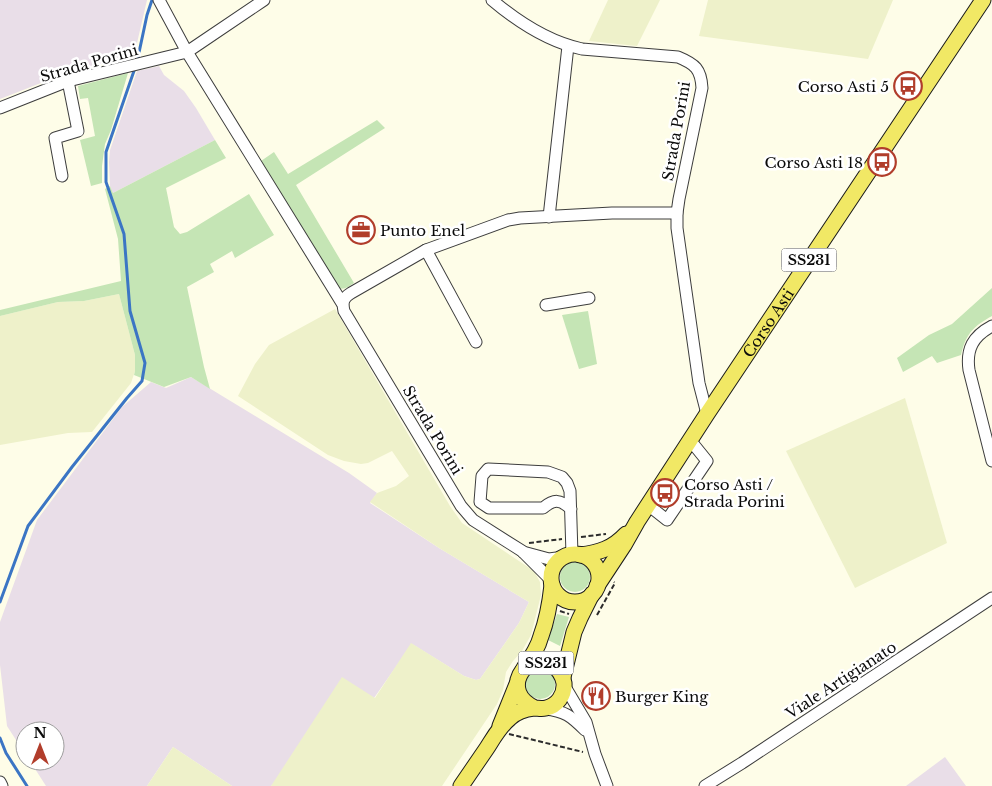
<svg xmlns="http://www.w3.org/2000/svg" width="992" height="786" font-family="'Libre Baskerville',serif">
<rect width="100%" height="100%" fill="#fefde8"/>
<!-- industrial -->
<g fill="#e9dee8">
<path d="M0 0H147L134 56 69 72 0 99Z"/>
<path d="M159 66 164 75 184 91 196 108 215 140 113 193 110 186 109 162 110 150 137 71Z"/>
<path d="M191 377 349 473 377 493 370 503 439 548 529 602 519 623 480 679 476 680 464 676 412 644 374 698 271 786H232L173 747 147 786H46L30 761H55V731H25V754L7 726 0 665V622L37 520 122 407 151 382 166 388Z"/>
<path d="M945 757 966 786H906Z"/>
</g>
<!-- farmland -->
<g fill="#eef1ca">
<path d="M608 0H660L637 46 589 41Z"/>
<path d="M708 0H893L868 59 699 36Z"/>
<path d="M119 294 135 355V371L131 383 92 432 68 433 0 445V316L58 302 84 301Z"/>
<path d="M335 309 450 506 462 523 534 571 540 582 541 595 531 635 522 651 513 661 506 672 503 690 497 704 442 786H271L342 677 375 698 411 643 464 676 476 680 480 679 519 623 529 602 439 548 370 502 377 493 396 486 409 476 392 451 368 463 361 464 344 461 328 455 238 396 255 364 269 345Z"/>
<path d="M905 398 947 543 855 588 786 451Z"/>
<path d="M173 747 232 786H147Z"/>
</g>
<!-- green -->
<g fill="#c5e5b5">
<path d="M128 73 111 130 105 144 102 166V183L91 186 80 140 95 136 88 98 80 99 78 86Z"/>
<path d="M377 120 385 128 296 185 354 283C348 287 343 291 337 287L261 161 274 152 288 174Z"/>
<path d="M215 140 226 158 166 188 174 227 180 234 187 232 249 194 274 235 235 258 232 251 210 264 214 272 187 287 204 367 210 389 191 377 164 387 134 375 135 371V355L119 294 84 301 58 302 0 316V310L121 281 118 239 105 189 110 186 113 193Z"/>
<path d="M992 288V316C974 326 966 333 961 355L937 363 932 356 903 372 897 358 929 335 952 324Z"/>
<path d="M588 311 597 364 579 369 562 315Z"/>
<circle cx="575" cy="577" r="15"/>
<path d="M557 614 569 617 560 646 548 640Z"/>
<circle cx="540" cy="684" r="15"/>
</g>
<g fill="none" stroke-linecap="round" stroke-linejoin="round">
<!-- stream -->
<g stroke="#3b75c4" stroke-width="3">
<path d="M137 62 147 15 152 0"/>
<path d="M0 602 28 526 72 467 127 398 142 381 145 363 130 311 124 234 106 182V152L135 68"/>
<path d="M0 738 6 753 27 786"/>
</g>
<defs>
<g id="minor">
<path d="M159 0 187 52 342 303"/>
<path d="M492 0C518 22 549 42 582 49L678 57C695 64 701 69 702 88L679 199 677 213V228L699 383 707 414"/>
<path d="M0 108 68 81 187 52 264 0"/>
<path d="M62 176 55 138 78 131 68 81"/>
<path d="M549 217 568 46"/>
<path d="M426 250 476 342"/>
<path d="M546 305 589 298"/>
<path d="M992 326C973 336 966 349 969 370L992 461"/>
<path d="M648 505 667 520 707 461 690 440"/>
<path d="M571 509C560 499 554 499 543 508H489L480 502 482 476 488 469 548 472 562 477 567 483 570 491 572 554"/>
<path d="M523 552 549 559 564 557"/>
<path d="M551 580 522 551 473 520 461 506 344 311C342 302 343 298 351 293L426 250 508 220 520 218 612 213H677"/>
<path d="M564 685 586 722 595 754 607 786"/>
<path d="M545 709C565 711 571 716 585 730"/>
<path d="M0 782 2 786"/>
<path d="M705 786 742 763 992 598"/>
</g>
<g id="major">
<circle cx="575" cy="578" r="24"/>
<path d="M580 555C599 553 613 548 626 534"/>
<path id="s1" d="M597 586 624 545 637 522 707 414 983 0"/>
<path d="M524 668C531 658 538 648 541 636 547 620 550 603 552 585"/>
<path d="M563 677 574 632 580 618 592 594"/>
<path d="M500 726 517 684"/>
<path d="M461 786C470 773 478 761 487 748 494 737 500 726 510 718 516 712 526 709 534 708 538 708 541 709 546 708 557 706 565 695 564 683 563 676 558 668 552 665 525 650 499 692 535 708"/>
</g>
</defs>
<!-- minor casing -->
<use href="#minor" stroke="#3d3d3d" stroke-width="13"/>
<!-- major casing -->
<use href="#major" stroke="#1b1b1b" stroke-width="17"/>
<!-- path -->
<g stroke="#2c2c2c" stroke-width="2" stroke-dasharray="5 2.5" stroke-linecap="butt">
<path d="M581 537 606 534"/>
<path d="M529 543 562 539"/>
<path d="M560 611 569 614"/>
<path d="M597 615 615 583 614 582"/>
<path d="M509 734 583 752"/>
</g>
<!-- minor -->
<use href="#minor" stroke="#fff" stroke-width="11"/>
<!-- major -->
<use href="#major" stroke="#f1e865" stroke-width="15"/>
</g>
<!-- icons -->
<defs>
<symbol id="bus-ring" viewBox="-11 -11 22 22"><circle r="9.5" fill="#fff" stroke="#b13d2b" stroke-width="1.5"/><path d="M-5-6H5V4H4V6H2V4H-2V6H-4V4H-5ZM-3.5-4V0h7V-4ZM-3.5 1.2v1.5H-2V1.2ZM2 1.2v1.5H3.5V1.2Z" fill="#b13d2b"/></symbol>
<symbol id="office-ring" viewBox="-11 -11 22 22"><circle r="9.5" fill="#fff" stroke="#b13d2b" stroke-width="1.5"/><path d="M-6-3h4V-5.5h4V-3h4V5H-6ZM-1-4.5V-3h2v-1.5ZM-6 0V1H6V0Z" fill="#b13d2b"/></symbol>
<symbol id="restaurant-ring" viewBox="-11 -11 22 22"><circle r="9.5" fill="#fff" stroke="#b13d2b" stroke-width="1.5"/><path d="M-5-6h1v4h1v-4h1v4h1v-4h1v5L-1.5 .5V6h-2V.5L-5-1ZM5-6V6H3V1.5H1.5Q1.5-4 5-6Z" fill="#b13d2b"/></symbol>
</defs>
<g fill-rule="evenodd">
<use href="#bus-ring" x="892" y="70" width="32" height="32"/>
<use href="#bus-ring" x="866" y="146" width="32" height="32"/>
<use href="#office-ring" x="345" y="214" width="32" height="32"/>
<use href="#bus-ring" x="649" y="477" width="32" height="32"/>
<use href="#restaurant-ring" x="580" y="680" width="32" height="32"/>
</g>
<g text-anchor="middle" dominant-baseline="central" stroke-width="5" stroke-linejoin="round" paint-order="stroke">
<!-- shield labels -->
<g fill="#fff" stroke="#545454" stroke-width="1">
<rect x="781.5" y="248.5" width="55" height="23" rx="4"/>
<rect x="518.5" y="651.5" width="55" height="23" rx="4"/>
</g>
<g font-size="14" font-weight="bold" fill="#0a0a0a">
<text x="809" y="260">SS231</text>
<text x="546" y="663">SS231</text>
</g>
<!-- street labels -->
<g font-size="15" fill="#0a0a0a" stroke="#fff">
<text transform="translate(89 63) rotate(-16)">Strada Porini</text>
<text transform="translate(676 131) rotate(-80)">Strada Porini</text>
<text stroke="none"><textPath href="#s1" startOffset="314">Corso Asti</textPath></text>
<text transform="translate(433 430) rotate(59)">Strada Porini</text>
<text transform="translate(841 680) rotate(-33)">Viale Artigianato</text>
</g>
<!-- poi labels -->
<g font-size="15" fill="#0a0a0a" stroke="#fff" text-anchor="start">
<text x="889" y="86" text-anchor="end">Corso Asti 5</text>
<text x="863" y="162" text-anchor="end">Corso Asti 18</text>
<text x="380" y="230">Punto Enel</text>
<text x="684" y="484">Corso Asti /<tspan x="684" dy="17">Strada Porini</tspan></text>
<text x="615" y="696">Burger King</text>
</g>
</g>
<!-- north arrow -->
<g transform="translate(40 746)"><circle r="24" fill="#ffffff" stroke="#9d9d9d"/>
<path d="M0-4L9 19L0 12L-9 19Z" fill="#b13d2b"/>
<text y="-8" font-size="14" font-weight="bold" text-anchor="middle" fill="#0a0a0a">N</text>
</g>
</svg>
